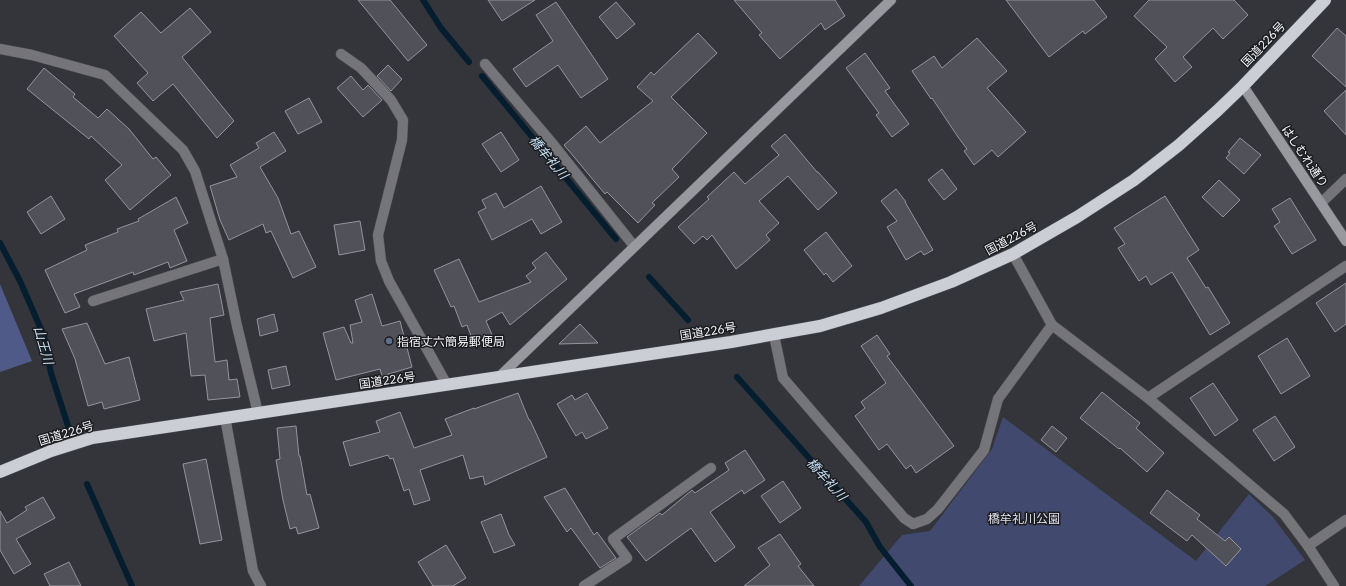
<svg xmlns="http://www.w3.org/2000/svg" width="1346" height="586" font-family="Lato,'Noto Sans JP',sans-serif">
<rect width="100%" height="100%" fill="#33353b"/>
<!-- green -->
<path fill="#42496e" d="M1003 417 1196 561 1249 494 1273 517 1305 560 1265 586H859L902 535 930 531 992 449Z"/>
<!-- forest -->
<path fill="#505a89" d="M0 284 32 361 0 372Z"/>
<g fill="none" stroke-linecap="round" stroke-linejoin="round">
<!-- stream -->
<g stroke="#041d2f" stroke-width="6">
<path d="M423 0 441 28 469 62"/>
<path d="M482 76 616 239"/>
<path d="M0 243 20 281 44 336 51 373 69 429"/>
<path d="M649 277 688 320"/>
<path d="M737 377 866 522 880 547 911 586"/>
<path d="M87 484 132 586"/>
</g>
</g>
<!-- building -->
<g fill="#515259" stroke="#94949c">
<path d="M358 0H390L427 45 408 61Z"/>
<path d="M488 0H535L502 21Z"/>
<path d="M734 0H835L845 16 825 30 821 23 780 59 759 35 762 33Z"/>
<path d="M1006 0H1094L1107 17 1085 34 1083 31 1049 57Z"/>
<path d="M1149 0H1234L1248 15 1223 39 1213 28 1183 57 1192 67 1175 82 1155 59 1167 47 1134 16Z"/>
<path d="M556 2 608 79 581 98 558 65 526 87 513 69 553 41 536 15Z"/>
<path d="M616 2 635 24 617 39 599 17Z"/>
<path d="M190 8 211 32 182 57 234 121 217 138 173 84 153 101 137 83 148 73 114 36 141 12 161 33Z"/>
<path d="M1337 28 1346 36V87L1312 56Z"/>
<path d="M698 33 717 53 671 97 707 133 672 169 679 177 652 203 655 205 638 223 607 192 605 194 564 145 586 126 600 143 653 101 637 87 651 72 654 75Z"/>
<path d="M977 38 1007 71 987 88 1026 132 998 157 992 150 974 165 964 151 967 149 958 137 932 98 931 99 912 71 934 56 942 68Z"/>
<path d="M865 53 890 88 885 91 909 124 892 137 876 115 879 113 846 68Z"/>
<path d="M388 65 402 79 391 91 377 76Z"/>
<path d="M44 68 75 94 73 97 98 118 107 109 129 129 153 159 156 157 171 175 130 210 105 180 122 165 91 136 89 139 27 89Z"/>
<path d="M351 76 363 90 368 85 382 100 363 117 337 88Z"/>
<path d="M1346 90V135L1324 111Z"/>
<path d="M309 98 322 122 298 134 285 111Z"/>
<path d="M274 132 286 151 260 167 278 198 291 234 299 231 316 267 293 278 271 231 266 233 263 224 229 240 220 220 210 186 237 177 230 165 259 148 256 143Z"/>
<path d="M501 132 519 160 501 172 482 144Z"/>
<path d="M785 134 817 172H818L837 193 818 210 788 176 759 201 779 223 766 235 770 240 747 260 736 269 712 235 707 240 703 236 694 244 678 227 709 199 707 197 734 172 745 184 779 155 771 146Z"/>
<path d="M1240 138 1261 155 1244 174 1226 158 1230 153 1228 152Z"/>
<path d="M942 169 957 189 944 200 928 180Z"/>
<path d="M1219 180 1240 200 1223 217 1202 197Z"/>
<path d="M541 186 562 222 541 234 532 219 492 240 478 212 486 208 482 200 496 193 504 208Z"/>
<path d="M896 189 906 202H905L933 250 924 255 921 251 906 260 887 227 897 221 881 201Z"/>
<path d="M51 196 65 219 41 234 27 212Z"/>
<path d="M1165 196 1199 250 1187 258 1206 288 1208 287 1230 323 1210 335 1172 272 1151 285 1146 276 1139 281 1118 248 1125 244 1114 228Z"/>
<path d="M176 197 188 223 174 230 187 261 170 268 168 262 134 275 133 272 74 294 80 307 65 313 45 270 87 250 85 245 118 232 117 229 139 221 138 219Z"/>
<path d="M1290 198 1316 240 1292 254 1274 226 1280 222 1272 209Z"/>
<path d="M360 221 365 250 339 255 334 225Z"/>
<path d="M826 232 852 266 833 282 826 273 824 275 804 250Z"/>
<path d="M546 252 567 279 510 325 502 312 486 321 493 337 474 344 467 325 462 327 454 306 451 307 434 270 459 259 479 302 531 282 526 276 536 268 532 263Z"/>
<path d="M1346 283V324L1335 332 1316 303Z"/>
<path d="M218 284 224 315 210 318 215 362 227 360 229 380 237 379 240 397 208 400 205 375 191 376 186 333 154 341 146 309 184 300 180 292Z"/>
<path d="M372 294 382 326 400 321 412 367 382 376 380 369 336 380 323 333 344 327 351 343H353L350 325 362 322 355 300Z"/>
<path d="M274 314 278 331 260 336 257 319Z"/>
<path d="M87 323 105 364 129 357 140 400 104 409 102 402 88 406 75 359 62 329Z"/>
<path d="M580 324 598 343 559 344Z"/>
<path d="M877 335 890 354 887 356 954 446 916 473 911 465 906 469 887 444 879 450 855 416 865 408 861 402 886 383 861 346Z"/>
<path d="M1287 338 1310 376 1281 394 1258 356Z"/>
<path d="M286 366 290 385 272 389 268 370Z"/>
<path d="M1213 383 1238 420 1215 436 1190 398Z"/>
<path d="M1102 392 1140 423 1136 428 1164 453 1147 472 1120 448 1119 449 1080 418Z"/>
<path d="M518 393 529 420H530L547 457 485 485 483 476 470 479 463 455 420 470 430 500 414 505 409 489 404 491 393 458 390 459 388 455 350 466 343 442 380 432 376 421 400 412 414 448 452 435 445 419 474 408V409Z"/>
<path d="M587 393 608 428 586 439 582 432 576 436 557 404 572 395 575 400Z"/>
<path d="M1275 416 1295 447 1274 461 1253 430Z"/>
<path d="M296 426 299 456H300L307 495 310 494 319 528 298 534 296 527 290 529 283 500 276 460 280 459 277 428Z"/>
<path d="M1052 426 1067 438 1056 452 1041 440Z"/>
<path d="M745 450 765 480 744 494 742 490 710 512 735 547 715 562 691 528 646 561 627 537 660 513 662 515 692 490 695 493 729 470 725 463Z"/>
<path d="M206 459 222 540 200 544 183 464Z"/>
<path d="M783 481 801 508 780 523 761 496Z"/>
<path d="M565 488 594 535 597 532 616 558 600 568 571 528 567 532 544 497Z"/>
<path d="M1167 490 1200 515 1197 519 1225 541 1229 537 1241 549 1226 566 1192 535 1187 541 1150 513Z"/>
<path d="M43 497 55 518 16 539 31 564 14 574 0 550V511L7 523 27 510 25 507Z"/>
<path d="M501 514 509 535 515 545 494 553 481 522Z"/>
<path d="M780 534 801 564 798 566 814 586H744L770 565 758 548Z"/>
<path d="M446 545 466 578 453 586H433L418 562Z"/>
<path d="M69 562 81 586H50L44 574Z"/>
</g>
<g fill="none" stroke-linecap="round" stroke-linejoin="round">
<defs>
<g id="street">
<path d="M0 49 32 55 105 75 183 150 195 171 223 259 237 326 258 413"/>
<path d="M341 54 361 68 391 100 403 120 402 140 378 235 381 261 389 281 447 385"/>
<path d="M485 64 552 143 634 246"/>
<path d="M1321 203 1346 179"/>
<path d="M1013 254 1052 325 1148 398 1284 514 1308 546 1334 586"/>
<path d="M93 301 223 259"/>
<path d="M774 335 783 378 904 518 913 524 927 519 938 509 984 450 998 399 1052 325"/>
<path d="M1148 398 1346 266"/>
<path d="M225 417 253 571 261 586"/>
<path d="M1308 546 1346 520"/>
<path d="M584 586 627 558 613 539 711 468"/>
</g>
<g id="secondary">
<path d="M1243 86 1346 241"/>
<path d="M499 377 891 0"/>
</g>
<path id="highway" d="M0 472 51 451 92 438 731 342 820 326 881 308 951 282 1013 254 1077 217 1134 180 1179 145 1217 111 1243 86 1325 0"/>
</defs>
<!-- street casing -->
<use href="#street" stroke="#525359" stroke-width="11"/>
<!-- secondary casing -->
<use href="#secondary" stroke="#525359" stroke-width="11"/>
<!-- highway casing -->
<use href="#highway" stroke="#525359" stroke-width="13"/>
<!-- street -->
<use href="#street" stroke="#757579" stroke-width="10"/>
<!-- secondary -->
<use href="#secondary" stroke="#98999f" stroke-width="10"/>
<!-- highway -->
<use href="#highway" stroke="#ccced6" stroke-width="12"/>
</g>
<!-- markers -->
<circle fill="#5c6f8a" stroke="#1c1c1f" stroke-width="1.5" cx="389" cy="341" r="4"/>
<g text-anchor="middle" dominant-baseline="central" stroke-width="3" stroke-linejoin="round" paint-order="stroke">
<!-- street labels -->
<g font-size="12" fill="#f2f3f7" stroke="#1c1c1f">
<text transform="translate(1263 44) rotate(-46)">国道226号</text>
<text transform="translate(1305 156) rotate(56)">はしむれ通り</text>
<text transform="translate(1011 238) rotate(-28)">国道226号</text>
<text transform="translate(708 331) rotate(-9)">国道226号</text>
<text transform="translate(387 380) rotate(-8)">国道226号</text>
<text transform="translate(66 433) rotate(-17)">国道226号</text>
</g>
<!-- poi labels -->
<g font-size="12" fill="#f2f3f7" stroke="#1c1c1f" text-anchor="start">
<text x="397" y="341">指宿丈六簡易郵便局</text>
</g>
<!-- park labels -->
<g font-size="12" fill="#dee1f1" stroke="#1c1c1f">
<text x="1024" y="518">橋牟礼川公園</text>
</g>
<!-- water labels -->
<g font-size="13" font-style="italic" fill="#c4e0f6" stroke="#1c1c1f">
<text transform="translate(549 157) rotate(50)">橋牟礼川</text>
<text transform="translate(44 345) rotate(74)">山王川</text>
<text transform="translate(827 479) rotate(48)">橋牟礼川</text>
</g>
</g>
</svg>
